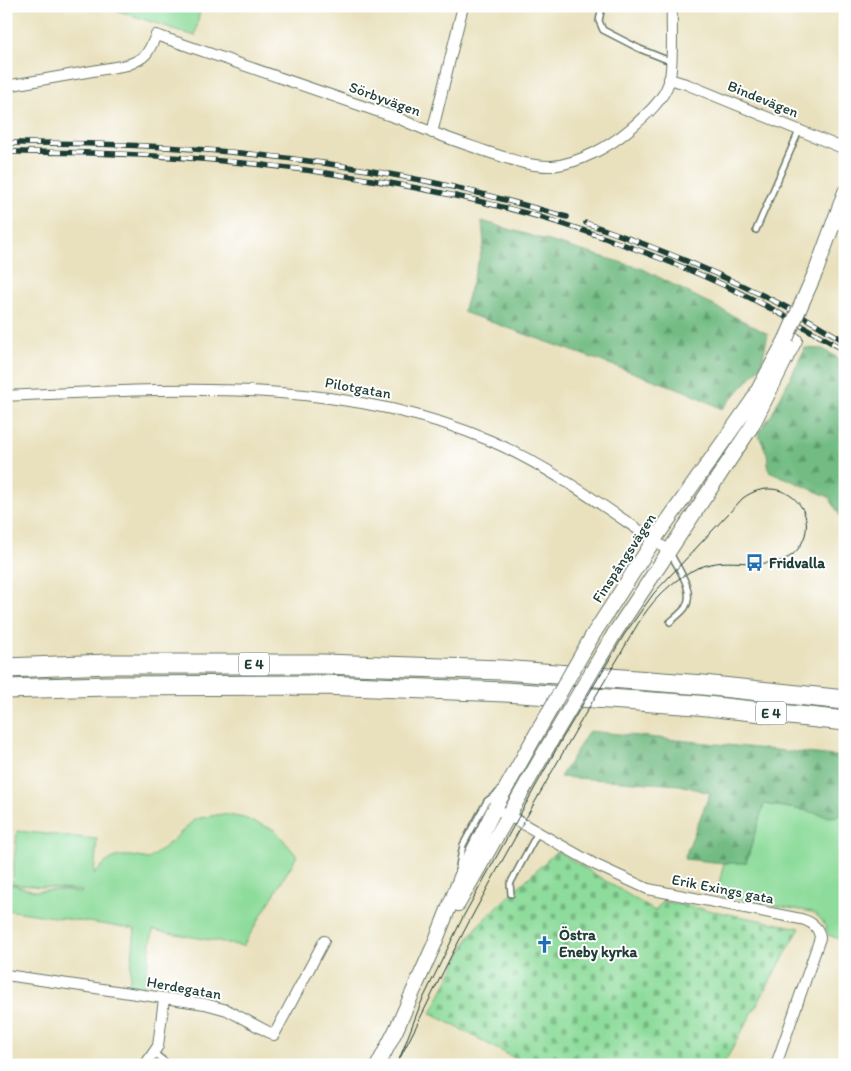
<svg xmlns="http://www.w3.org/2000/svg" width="851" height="1071" font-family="Itim,sans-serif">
<defs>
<pattern id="forest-firs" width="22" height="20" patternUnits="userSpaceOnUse" patternTransform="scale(1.25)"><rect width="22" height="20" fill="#72bc83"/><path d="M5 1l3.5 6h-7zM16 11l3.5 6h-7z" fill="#5d9a6c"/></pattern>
<pattern id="cemetery-stones" width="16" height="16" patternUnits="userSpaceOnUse" patternTransform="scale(1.25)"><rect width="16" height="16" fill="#8edc9b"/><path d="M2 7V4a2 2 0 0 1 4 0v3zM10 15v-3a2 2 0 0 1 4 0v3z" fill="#73b47f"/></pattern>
</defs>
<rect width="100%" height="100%" fill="#fff"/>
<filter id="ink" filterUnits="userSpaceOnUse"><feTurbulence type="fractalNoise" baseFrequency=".02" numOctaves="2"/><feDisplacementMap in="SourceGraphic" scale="10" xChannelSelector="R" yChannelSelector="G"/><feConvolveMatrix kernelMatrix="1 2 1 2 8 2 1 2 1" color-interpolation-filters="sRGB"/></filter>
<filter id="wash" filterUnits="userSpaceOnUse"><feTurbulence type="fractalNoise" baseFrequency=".0096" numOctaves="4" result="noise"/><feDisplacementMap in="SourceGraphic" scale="20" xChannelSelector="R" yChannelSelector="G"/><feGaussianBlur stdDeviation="1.12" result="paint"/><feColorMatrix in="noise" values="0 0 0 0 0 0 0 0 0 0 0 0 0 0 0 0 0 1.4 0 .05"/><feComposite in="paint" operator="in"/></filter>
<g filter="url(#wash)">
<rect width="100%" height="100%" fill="#e9e1be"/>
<!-- grass -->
<g fill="#8edc9b" stroke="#568c68">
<path d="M103 6H201L195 36Z"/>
<path d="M763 804 803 810 830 817 845 815V941L828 935C825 924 822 918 812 912L716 895 724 863 746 862Z"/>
<path d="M222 814 244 818 275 830 297 856 243 946 153 930 144 988 129 985 135 929 6 910V883L35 891 60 890 81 893 82 891 12 884 17 831 97 839 94 875C112 852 123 854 149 859L172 841 195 819Z"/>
</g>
<!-- forest -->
<g fill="url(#forest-firs)" stroke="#487c5c">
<path d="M482 221 643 269 768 334 761 366 722 409 685 391 463 312 484 243Z"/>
<path d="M805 348 823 349 845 362V524L829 497 769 471 767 454 758 433 772 414Z"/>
<path d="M589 731 845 757V815L830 817 803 810 764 804 746 863H724L684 859 710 793 680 785 560 777Z"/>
</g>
<!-- cemetery -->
<path fill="url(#cemetery-stones)" stroke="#568c68" d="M557 851 655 911 662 901 800 928 723 1065H527L431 1013 470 936 481 922Z"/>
</g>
<g filter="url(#ink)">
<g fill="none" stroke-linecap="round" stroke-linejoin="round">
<defs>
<g id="lane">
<path d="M602 6 599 21 603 30 640 49 670 61"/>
<path d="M756 230 799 131"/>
<path d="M670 553C678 568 696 592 685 608 681 613 675 618 670 622"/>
<path d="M458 871 463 845 487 801 499 792"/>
<path d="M511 894 510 884 538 832"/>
<path d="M154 1053 169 1065"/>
</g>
<g id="street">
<path d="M669 79 686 84 845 149"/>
<path d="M6 86 127 65C146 58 148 54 156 35L400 119C428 132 456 141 485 151 507 158 529 167 552 166 580 163 609 147 630 129 645 116 663 101 669 82 674 65 671 26 672 6"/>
<path d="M432 133 463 6"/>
<path d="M6 396C167 389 340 375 491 441 555 469 611 512 668 550"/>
<path d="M495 808 596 865 648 889 801 919C812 922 819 927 820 938L776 1065"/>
<path d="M6 975 205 1004 227 1010 274 1035 324 941"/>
<path d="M145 1065 158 1046 164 999"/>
</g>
<g id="secondary">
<path d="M816 271 845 192"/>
<path d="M594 633 654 540 752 401 786 339"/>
<path d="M614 634 752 426 795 340"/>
<path d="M458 904 552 739"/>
<path d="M378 1065 396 1030 434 945 463 872 495 808 534 738"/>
</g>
<g id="highway">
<path d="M6 668 108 664H323L502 670 703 685 845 700"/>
<path d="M6 689 107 686 323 685 505 692 697 705 845 721"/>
</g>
</defs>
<!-- lane casing -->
<use href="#lane" stroke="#667664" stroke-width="8"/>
<!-- street casing -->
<use href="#street" stroke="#667664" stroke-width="12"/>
<!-- secondary casing -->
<use href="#secondary" stroke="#667664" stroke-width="16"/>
<!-- highway casing -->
<use href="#highway" stroke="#667664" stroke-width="21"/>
<!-- lane -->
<use href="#lane" stroke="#fff" stroke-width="5"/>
<!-- street -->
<use href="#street" stroke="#fff" stroke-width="10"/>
<!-- secondary -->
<use href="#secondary" stroke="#fff" stroke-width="14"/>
<!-- highway -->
<use href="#highway" stroke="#fff" stroke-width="19"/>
<!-- tram -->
<path stroke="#1f3d34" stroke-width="1" d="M397 1065 399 1060C423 1014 445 966 470 920 506 853 543 787 581 721 594 699 607 677 620 655 632 634 643 612 660 595 674 581 691 568 711 564 738 557 779 574 798 549 825 513 782 470 743 498L654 593 624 635 562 739 463 917 421 1003 399 1060"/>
<defs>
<g id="rail">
<path d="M6 143C139 142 274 151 405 177 460 187 513 202 567 217"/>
<path d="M6 152C126 151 242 159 360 178 448 192 536 212 619 243 670 261 721 282 768 307 794 321 819 336 845 350"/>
<path d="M586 223C653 246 719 273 782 305 803 316 824 329 845 341"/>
</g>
</defs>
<!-- rail casing -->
<use href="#rail" stroke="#1f3d34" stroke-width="5.5"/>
<!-- rail -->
<use href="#rail" stroke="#fff" stroke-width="4" stroke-dasharray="11" stroke-linecap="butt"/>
<defs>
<g id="secondary-bridge">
<path d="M786 339 816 271"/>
<path d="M534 738 594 633"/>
<path d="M552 739 614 634"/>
</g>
</defs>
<!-- secondary-bridge casing -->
<use href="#secondary-bridge" stroke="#667664" stroke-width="16" stroke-linecap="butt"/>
<!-- secondary-bridge -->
<use href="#secondary-bridge" stroke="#fff" stroke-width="14"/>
</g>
</g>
<!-- icons -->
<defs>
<symbol id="bus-bare" viewBox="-9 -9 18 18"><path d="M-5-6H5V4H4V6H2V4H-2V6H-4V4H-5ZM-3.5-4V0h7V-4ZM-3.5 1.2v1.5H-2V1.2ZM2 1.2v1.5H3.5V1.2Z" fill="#1f6fb2" stroke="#fff" stroke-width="2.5" paint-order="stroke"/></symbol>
<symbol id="church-bare" viewBox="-9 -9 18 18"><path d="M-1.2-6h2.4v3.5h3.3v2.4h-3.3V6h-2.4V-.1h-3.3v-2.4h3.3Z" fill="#1f6fb2" stroke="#fff" stroke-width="2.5" paint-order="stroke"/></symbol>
</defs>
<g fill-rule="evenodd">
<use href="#bus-bare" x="742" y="550" width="25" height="25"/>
<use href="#church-bare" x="532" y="932" width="25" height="25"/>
</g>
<g text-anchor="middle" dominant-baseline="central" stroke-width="4" stroke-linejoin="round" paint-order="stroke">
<!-- shield labels -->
<g fill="#fff" stroke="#627771" stroke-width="1">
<rect x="239" y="652.5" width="30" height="23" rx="4"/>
<rect x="756" y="701.5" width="30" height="23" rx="4"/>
</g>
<g font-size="14" font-weight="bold" fill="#1f3d34">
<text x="254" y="664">E 4</text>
<text x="771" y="713">E 4</text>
</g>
<!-- street labels -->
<g font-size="15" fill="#1f3d34" stroke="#fff">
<text transform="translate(385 99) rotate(20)">Sörbyvägen</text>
<text transform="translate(763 99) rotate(22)">Bindevägen</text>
<text transform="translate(358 388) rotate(10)">Pilotgatan</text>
<text transform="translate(624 558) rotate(-57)">Finspångsvägen</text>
<text transform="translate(723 889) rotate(11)">Erik Exings gata</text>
<text transform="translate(184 988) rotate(10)">Herdegatan</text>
</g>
<!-- poi labels -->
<g font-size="15" font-weight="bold" fill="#1f3d34" stroke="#fff" text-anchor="start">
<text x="769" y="563">Fridvalla</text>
<text x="559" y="935">Östra<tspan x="559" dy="17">Eneby kyrka</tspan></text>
</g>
</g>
<!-- margin -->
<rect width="851" height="1071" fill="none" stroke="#fff" stroke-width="25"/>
</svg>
